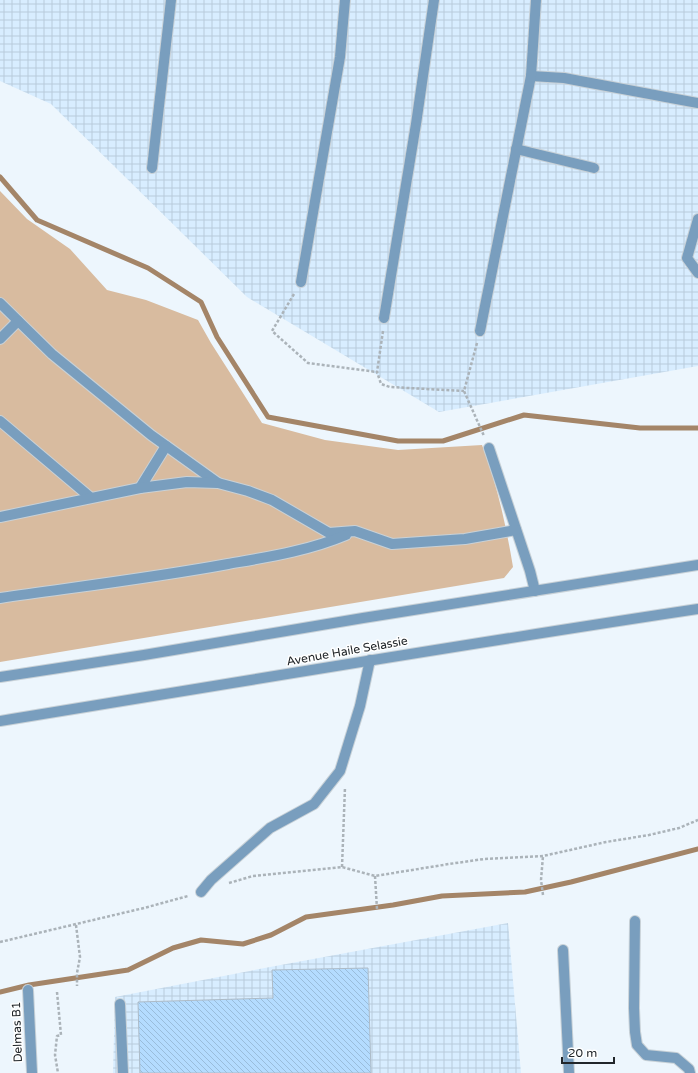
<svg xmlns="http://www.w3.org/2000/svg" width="698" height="1073" font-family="'Varela Round',sans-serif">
<defs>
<pattern id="industrial-grid" width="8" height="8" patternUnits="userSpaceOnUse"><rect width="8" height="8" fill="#d8edff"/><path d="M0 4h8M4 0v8" fill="none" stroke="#b9cbdb"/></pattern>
<pattern id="building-back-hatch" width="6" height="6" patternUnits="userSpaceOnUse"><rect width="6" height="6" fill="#b4dcff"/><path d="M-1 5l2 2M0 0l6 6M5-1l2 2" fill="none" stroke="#9abddb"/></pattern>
</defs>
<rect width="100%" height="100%" fill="#edf6fd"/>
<!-- industrial -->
<g fill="url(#industrial-grid)">
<path d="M0 0H698V366L439 412 247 297 51 104 0 81Z"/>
<path d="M508 923 521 1073H113L115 997 270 967Z"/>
</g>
<!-- grass -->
<path fill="#d8bb9f" d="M0 191 27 219 70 249 107 290 146 300 198 320 211 343 262 423 325 440 398 450 482 445C497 484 506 525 513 567L504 578 0 662Z"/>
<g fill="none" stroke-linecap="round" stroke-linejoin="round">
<!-- stream -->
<g stroke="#a48568" stroke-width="5">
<path d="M0 177 37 220 148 268 201 302 217 337 268 417 398 441H443L524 415 640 428H698"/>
<path d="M0 992 29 985 128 970 173 948 201 940 243 944 271 935 306 917 393 905 442 896 525 892 571 882 698 849"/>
</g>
</g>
<!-- building -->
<path fill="url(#building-back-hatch)" stroke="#adbbc7" d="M368 968 371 1073H140L138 1002 273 998 272 970Z"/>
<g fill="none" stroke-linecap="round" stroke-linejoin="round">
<defs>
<g id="service">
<path d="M516 149 594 168"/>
<path d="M489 448 530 571 535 591"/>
<path d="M201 892 211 880 270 828 314 804 340 771 360 706 370 660"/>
<path d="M635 921 634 1008 635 1032 637 1045 646 1055 676 1058 689 1069 690 1073"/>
<path d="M563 950 569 1073"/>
<path d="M120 1004 123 1073"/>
</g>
<g id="minor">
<path d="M531 76 564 78 698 103"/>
<path d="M152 168 171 0"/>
<path d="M698 219 687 258 698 273"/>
<path d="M301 282 340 57 345 0"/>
<path d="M0 303 52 354 151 435 218 483"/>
<path d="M384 318 416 124 434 0"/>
<path d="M480 331 531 76 536 0"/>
<path d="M0 339 18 321"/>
<path d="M0 421 90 497"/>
<path d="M140 488 166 446"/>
<path d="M0 517 140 488 187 482 218 483 248 491 272 500 329 533 355 531 392 544 465 539 516 530"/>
<path d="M0 598C76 587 152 578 228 564 268 557 308 551 346 535"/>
<path d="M28 990 32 1073"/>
</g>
<g id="tertiary">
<path d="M0 677 144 655 363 618 698 565"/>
<path d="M0 721C233 683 465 644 698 609"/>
</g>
</defs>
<!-- service casing -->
<use href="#service" stroke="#c8d1d7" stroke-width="12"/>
<!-- minor casing -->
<use href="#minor" stroke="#c8d1d7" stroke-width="12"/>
<!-- tertiary casing -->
<use href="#tertiary" stroke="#c8d1d7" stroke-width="12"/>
<!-- path -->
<g stroke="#abb3b9" stroke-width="2.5" stroke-dasharray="3 2" stroke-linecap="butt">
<path d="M294 294 272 331 308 363 377 372"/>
<path d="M383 331 377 372 381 384 390 387 464 391"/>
<path d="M477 343 464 391 484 436"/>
<path d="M342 867 345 787"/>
<path d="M375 876 377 909"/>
<path d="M229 883 253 876 342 867 375 876 449 864 484 859 543 856 606 842 649 835 679 828 698 820"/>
<path d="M543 895 541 880 543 856"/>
<path d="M76 925 80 957 77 973V986"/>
<path d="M0 942 144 908 188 896"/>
<path d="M57 992 61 1035 57 1036 55 1055 58 1073"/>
</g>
<!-- service -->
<use href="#service" stroke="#799ebe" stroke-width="10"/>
<!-- minor -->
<use href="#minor" stroke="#799ebe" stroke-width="10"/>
<!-- tertiary -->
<use href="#tertiary" stroke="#799ebe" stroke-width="10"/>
</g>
<g text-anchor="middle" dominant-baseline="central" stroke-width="3" stroke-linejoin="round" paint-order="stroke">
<!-- street labels -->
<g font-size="12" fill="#21262a" stroke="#fff">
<text transform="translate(347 651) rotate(-10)">Avenue Haile Selassie</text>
<text transform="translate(17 1032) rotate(-92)">Delmas B1</text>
</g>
</g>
<!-- scale -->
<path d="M562 1057v6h52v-6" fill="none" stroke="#21262a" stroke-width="2"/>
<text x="568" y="1057" font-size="12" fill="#21262a" stroke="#ffffff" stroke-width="3" paint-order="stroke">20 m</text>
</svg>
